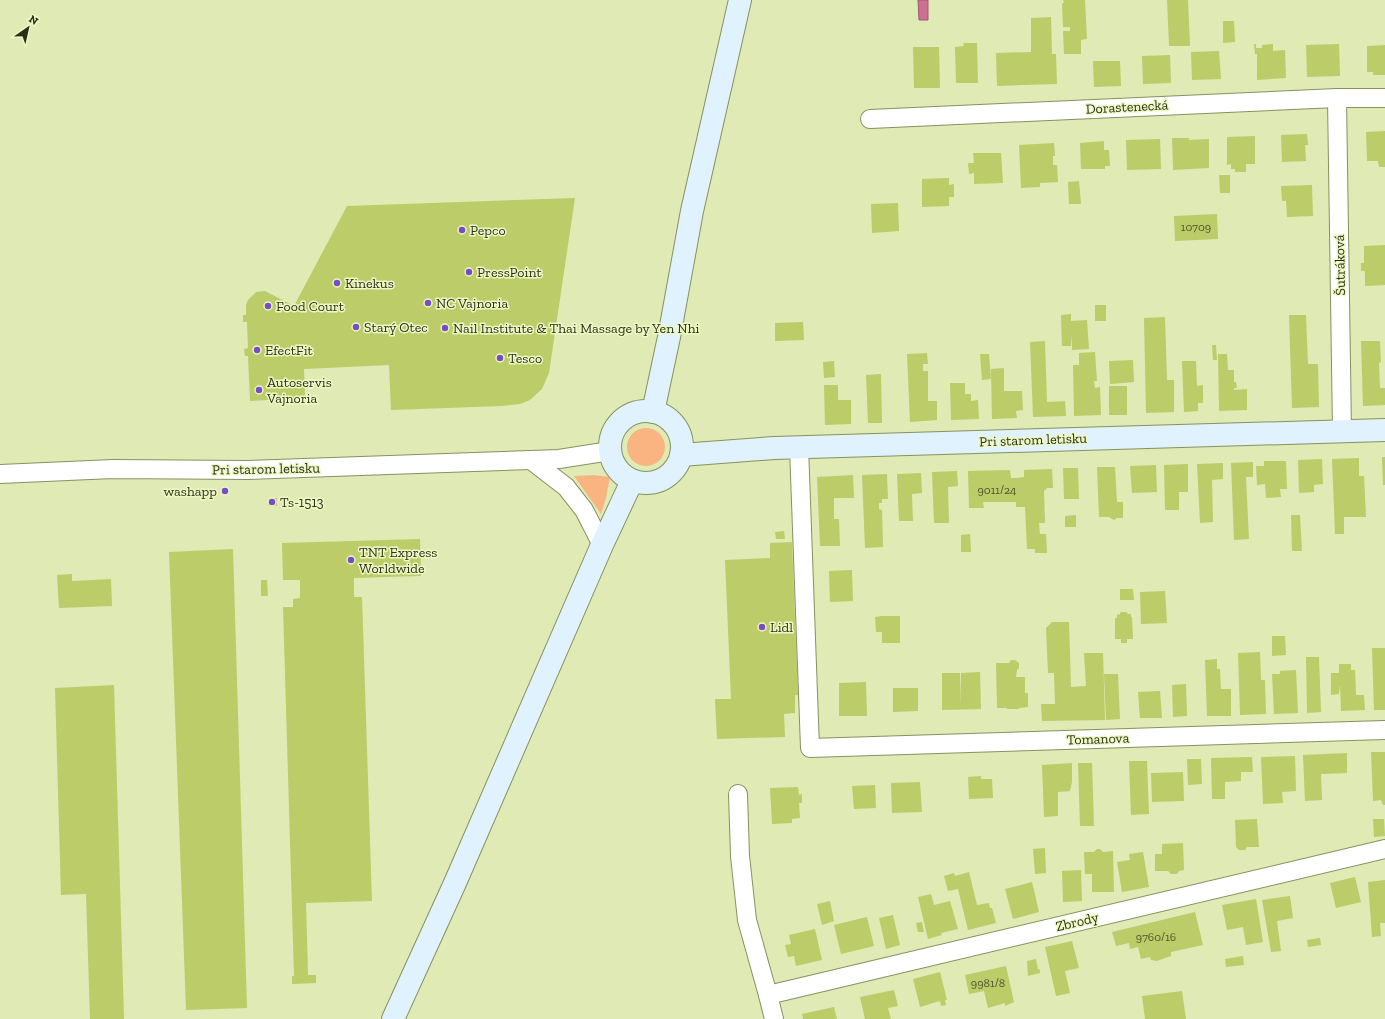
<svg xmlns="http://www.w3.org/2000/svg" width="1385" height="1019" font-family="'Zilla Slab',serif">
<rect width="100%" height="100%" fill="#dfeab5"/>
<!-- green -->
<g fill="#f9b481">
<circle cx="646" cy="447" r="19"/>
<path d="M594 475 610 477 606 498 601 514 574 476Z"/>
</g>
<!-- water -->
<path fill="#ce6f93" stroke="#9d5c6f" d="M918 0H928V20H919Z"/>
<!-- building -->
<g fill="#bbcc69">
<path d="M1063 0H1085L1087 39 1081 40V54H1064L1063 31H1070V27H1063L1062 3H1064Z"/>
<path d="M1167 0H1188L1190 46H1169Z"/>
<path d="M1051 17 1052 54H1056L1057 84 997 86 996 53 1031 52V18Z"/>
<path d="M1223 21H1234L1235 42 1223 43Z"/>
<path d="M963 43H977L978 83H956L955 47 964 46Z"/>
<path d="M1254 44H1256V48H1262V45L1273 44V51L1285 50 1286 78 1257 80V54H1255Z"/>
<path d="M1339 44 1340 76 1307 77 1306 45Z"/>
<path d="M1385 45V75H1373V72H1367V46Z"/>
<path d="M913 47H939L940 88H914Z"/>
<path d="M1219 51 1221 79 1192 80 1191 52Z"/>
<path d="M1170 55 1171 83 1143 84 1142 56Z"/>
<path d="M1093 61H1120L1121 86 1094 87Z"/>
<path d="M1385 131V167H1379L1378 161H1367L1366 132Z"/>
<path d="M1307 134 1308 145H1305L1306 161 1282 162 1281 135Z"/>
<path d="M1255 136V164H1246V172H1235V169H1231V164L1227 165V137Z"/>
<path d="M1172 138H1189V140L1209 139V168L1173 170Z"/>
<path d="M1160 139 1161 169 1127 170 1126 140Z"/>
<path d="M1104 141V150H1109L1110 166H1105V169H1081L1080 143Z"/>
<path d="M1054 143 1055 156H1053V165H1057L1058 182 1040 183V187L1021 188 1019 145Z"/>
<path d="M973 153H1001L1003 183 974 184V173L969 174 968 163H974Z"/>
<path d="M1219 175H1230V193H1220Z"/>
<path d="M949 178V185L954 184V197H949V206L922 207V179Z"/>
<path d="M1079 181 1081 204H1069L1068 182Z"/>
<path d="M1312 185 1313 216 1287 217 1286 201H1282L1281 186Z"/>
<path d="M575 198 549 373 542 389 530 400 520 404 502 406 391 410 389 365 304 369 305 398 250 401 248 356H245L244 349 248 348 247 322H243V315H246V305L248 300 256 292 265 291 294 306 347 206Z"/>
<path d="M898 203 899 231 872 233 871 204Z"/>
<path d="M1217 214 1218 239 1175 241 1174 216Z"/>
<path d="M1385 245V285L1365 286V271H1361V263H1364V246Z"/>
<rect x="1095" y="305" width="11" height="16"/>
<path d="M1071 314V321L1087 320 1089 349 1072 350V334L1071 346H1062L1061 315Z"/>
<path d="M1289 315H1306L1308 364H1318L1319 407 1292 408Z"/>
<path d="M1165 317 1167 380H1174V412L1146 413 1144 318Z"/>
<path d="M803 322 804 340 775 341V323Z"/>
<path d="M1045 341 1047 402 1065 401 1066 416 1033 417 1030 342Z"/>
<path d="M1361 341H1380L1381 362 1379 363 1380 388H1385V405L1363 406Z"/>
<path d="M1212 345H1216L1217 360H1213Z"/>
<path d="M1095 352 1097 381H1094L1095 388 1100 387 1101 415 1074 416 1073 365H1079V353Z"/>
<path d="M927 353 928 364H923V371H928V401H937V420L910 422 907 354Z"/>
<path d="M980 354H989L991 379 982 380Z"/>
<path d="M1218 354H1227L1228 370H1234V382H1236L1237 388H1234V390L1247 389V410L1219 411Z"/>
<path d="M1133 360 1134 382 1110 384 1109 361Z"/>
<path d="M834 361 835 377 824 378 823 362Z"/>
<path d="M1182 361H1196L1197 386 1203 385V403H1198V411L1184 412Z"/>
<path d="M1004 368V391H1022L1023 410 1016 411 1017 418 992 419 991 369Z"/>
<path d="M881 374 882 423H868L866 375Z"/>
<path d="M950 383H965V394H971V401L978 400 979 419 951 420Z"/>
<path d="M824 385H838V400H851V424L825 425Z"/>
<rect x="1109" y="386" width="18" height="29"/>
<path d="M1382 457H1385V485H1383Z"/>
<path d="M1359 458V476H1364L1366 517H1344V534H1335L1332 459Z"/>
<path d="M1322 459 1323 484 1314 485V492L1299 493 1298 460Z"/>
<path d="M1264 461H1286L1287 489H1280L1281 497 1266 498 1265 484 1257 485 1256 466H1264Z"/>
<path d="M1253 462V477H1246L1249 539 1234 540 1231 463Z"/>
<path d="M1223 463V479L1212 480 1213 522 1200 523 1197 464Z"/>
<path d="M1188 464V492H1179V510H1165L1164 465Z"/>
<path d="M1156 465 1157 492 1132 493 1130 466Z"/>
<path d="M1097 467H1115L1117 502H1123V518H1117L1114 520 1109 517H1099Z"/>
<path d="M1063 468H1078L1079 499H1064Z"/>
<path d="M1052 469 1053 488H1047L1044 491 1045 523H1039L1040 534H1046L1047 553H1035V549H1027L1025 507H1016V502H983L984 508H969L968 471 1010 470 1011 478H1015L1024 477V470Z"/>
<path d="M957 471 958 486 948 487 949 523H934L932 472Z"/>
<path d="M921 473 922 493 912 494 913 521H899L897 474Z"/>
<path d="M887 474 888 499H882V503H879V509L882 510 883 547 865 548 862 475Z"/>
<path d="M853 475 854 498H834V519H839L840 546H820L817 477Z"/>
<path d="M277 498V506H268V499Z"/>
<path d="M1076 515V527H1065V516Z"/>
<path d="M1291 515H1300L1302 551H1292Z"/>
<path d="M784 531 785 539H776L775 532Z"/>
<path d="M970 534 971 552H961V535Z"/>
<path d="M420 539 421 576 354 578V597H362L372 901 306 903 308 975H316V983L292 984V976H294L283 607H293V599L300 598V580H283L282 543Z"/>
<path d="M792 542 798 695H795V713L784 714 785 737 717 739 715 699H731L725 560 770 558V543Z"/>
<path d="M233 549 247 1008 186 1010 169 552Z"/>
<path d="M852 570 853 601 830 602 829 571Z"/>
<path d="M72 574V581L111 579 112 606 59 608 57 575Z"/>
<path d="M261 580H267L268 596H261Z"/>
<path d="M1120 589H1133L1134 600H1120Z"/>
<path d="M1165 591 1167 623 1141 624 1140 592Z"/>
<path d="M1121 612H1126L1128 614H1131V617H1132L1133 639H1127V643H1121V639H1115V618H1117V614L1119 615Z"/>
<path d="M882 616H900V643H882V632H876L875 617Z"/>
<path d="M1052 622H1069L1071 687 1086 686 1084 653H1103L1105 720 1042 721 1041 704H1055L1054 673H1048L1046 628Z"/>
<path d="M1272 636H1285L1286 655 1272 656Z"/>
<path d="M1372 648H1385V710H1374Z"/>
<path d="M1260 652 1261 680H1265L1266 714 1240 715 1238 653Z"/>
<path d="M1306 657H1319L1321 712 1307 713Z"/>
<path d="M1217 659V669H1220L1221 689H1231V716H1207L1205 660Z"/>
<path d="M1011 660H1015L1019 663V668L1017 670 1016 677H1025V693H1028V707L1019 708V709H1007V708H997L996 663H1009Z"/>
<path d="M1339 664H1351V670H1355L1356 695H1364L1365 710 1341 711 1340 684 1339 694 1331 695V673H1339Z"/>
<path d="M1296 670 1298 713 1274 714 1272 674H1280V671Z"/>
<path d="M980 672 981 709 942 710V673H960L961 705V673Z"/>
<path d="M1104 674H1118L1120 719 1106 720Z"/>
<path d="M866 682 867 716H839V683Z"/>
<path d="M1186 684 1187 716 1173 717 1172 685Z"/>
<path d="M114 685 124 1019H90L86 894 61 895 55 688Z"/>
<path d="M893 688H918V711L893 712Z"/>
<path d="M1160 691 1162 718H1140L1138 692Z"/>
<path d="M1371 752H1385V805H1383L1381 800 1373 801Z"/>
<path d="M1347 753V773L1321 774 1322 800 1305 801 1303 755Z"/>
<path d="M1295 756 1296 791 1282 792 1283 803 1263 804 1261 757Z"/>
<path d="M1252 757 1253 772H1241V781L1225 782V799H1212L1211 758Z"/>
<path d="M1187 759H1201L1202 784 1188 785Z"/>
<path d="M1129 761H1147L1149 814 1131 815Z"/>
<path d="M1072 763V782L1070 791 1058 792V816L1044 817 1042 765Z"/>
<path d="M1078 763H1092L1094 826H1080Z"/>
<path d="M1183 772 1184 801 1152 802 1151 773Z"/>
<path d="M981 776V779H992L993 798 969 799 968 777Z"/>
<path d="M920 782 922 812 892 813 891 783Z"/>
<path d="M875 785 876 808 854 809 852 786Z"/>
<path d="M798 787 799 795 802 794V803H799L800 818 792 819V823L772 824 770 788Z"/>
<path d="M1257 819 1259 847H1247L1245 850H1239L1236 847 1235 820Z"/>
<path d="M1373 819H1384L1385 836 1374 837Z"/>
<path d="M1183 843 1184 870 1179 871 1177 874H1171L1168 871H1155V854H1162V844Z"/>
<path d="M1045 848 1046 873 1035 874 1033 849Z"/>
<path d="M1097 849H1100L1103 852 1113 851 1114 892H1092V874H1085L1084 852H1094Z"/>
<path d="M1143 852 1149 887 1122 892 1117 862 1130 860 1129 854Z"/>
<path d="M1081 870 1082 901 1063 902 1062 871Z"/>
<path d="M969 872 977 905 989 903 990 908H992L996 923 968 930 958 889 948 891 944 876 954 873 955 876Z"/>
<path d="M1355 877 1361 902 1336 908 1330 883Z"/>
<path d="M1385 880V923H1380L1381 936 1372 937 1368 882Z"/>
<path d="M1032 882 1039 912 1013 919 1005 889Z"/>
<path d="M931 894 934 905 950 901 958 929 941 933 942 935 928 939 918 897Z"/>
<path d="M1290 896 1293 918 1277 921 1281 951 1271 952 1262 900Z"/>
<path d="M1256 899 1263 942 1246 945 1243 927 1227 930 1222 905Z"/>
<path d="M830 901 834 921 822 925 817 904Z"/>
<path d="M1195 912 1203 945 1171 952V956L1157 961 1151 960 1150 957 1141 959 1138 947 1130 949 1129 943 1116 946 1112 932Z"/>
<path d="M893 915 900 945 886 949 879 918Z"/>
<path d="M867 917 874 946 841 954 834 925Z"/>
<path d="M922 922 924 932H918L916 923Z"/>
<path d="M815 929 822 960 796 966 794 956 788 957 785 945 791 944 789 935Z"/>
<path d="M1320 938 1321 945 1308 947 1307 940Z"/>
<path d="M1072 941 1079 968 1065 971 1070 993 1056 996 1045 947Z"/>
<path d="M1243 956 1244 965 1226 967 1225 959Z"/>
<path d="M1036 959 1038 970 1040 969V973L1028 976 1027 961Z"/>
<path d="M1006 966 1014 1002 1005 1006V1003L988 1008 984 991 969 994 965 975Z"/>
<path d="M940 972 947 1000H945L946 1005 941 1006 940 1001 920 1007 913 979Z"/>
<path d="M894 990 898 1006 888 1008 891 1019H865L860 997Z"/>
<path d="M1182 991 1186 1019H1145L1142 996Z"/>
<path d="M834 1007 837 1019H803L802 1014Z"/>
</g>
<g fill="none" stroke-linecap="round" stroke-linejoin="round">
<defs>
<g id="street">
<path d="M1337 98 1342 431"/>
<path d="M870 119 1337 98H1385"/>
<path d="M799 447 810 748 1385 730"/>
<path d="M531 460 566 487 584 510 602 545"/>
<path d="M0 474 113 469 247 470 559 459 610 451"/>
<path d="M738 794 740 856 747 920 768 995 774 1019"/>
<path d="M768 995 1385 849"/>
</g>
<g id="secondary">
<circle cx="646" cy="447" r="36"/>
<path d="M653 412 669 337 692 211 740 0"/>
<path d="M681 455 774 448 1385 430"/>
<path d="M393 1019 455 883 602 545 632 481"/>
</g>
</defs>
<!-- street casing -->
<use href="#street" stroke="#87915f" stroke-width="20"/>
<!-- secondary casing -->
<use href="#secondary" stroke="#87915f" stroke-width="24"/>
<!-- street -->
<use href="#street" stroke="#fff" stroke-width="18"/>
<!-- secondary -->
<use href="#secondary" stroke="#e0f2fe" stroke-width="22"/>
</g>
<!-- markers -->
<g fill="#7a4cc4" stroke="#edf8c2" stroke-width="1.5">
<circle cx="462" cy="230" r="4"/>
<circle cx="469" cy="272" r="4"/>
<circle cx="337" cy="283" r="4"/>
<circle cx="428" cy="303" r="4"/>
<circle cx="268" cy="306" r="4"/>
<circle cx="356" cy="327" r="4"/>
<circle cx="445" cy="328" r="4"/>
<circle cx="257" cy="350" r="4"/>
<circle cx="500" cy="358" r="4"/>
<circle cx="259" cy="390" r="4"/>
<circle cx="225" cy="491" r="4"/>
<circle cx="272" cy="502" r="4"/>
<circle cx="351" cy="560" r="4"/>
<circle cx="762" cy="627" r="4"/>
</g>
<g text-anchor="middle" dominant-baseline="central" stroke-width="3" stroke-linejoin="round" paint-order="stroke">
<!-- number labels -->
<g font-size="12" fill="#4f562e">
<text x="1196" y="227">10709</text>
<text x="997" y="490">9011/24</text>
<text x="1156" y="937">9760/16</text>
<text x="988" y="983">9981/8</text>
</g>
<!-- street labels -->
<g font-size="14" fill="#2b2f1a" stroke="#edf8c2">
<text transform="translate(1127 107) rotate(-3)">Dorastenecká</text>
<text transform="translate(1340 265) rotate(-91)">Šutráková</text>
<text transform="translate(1033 440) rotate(-2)">Pri starom letisku</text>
<text transform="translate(266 469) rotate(-1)">Pri starom letisku</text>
<text transform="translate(1098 739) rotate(-2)">Tomanova</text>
<text transform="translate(1077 922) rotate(-13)">Zbrody</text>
</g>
<!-- poi labels -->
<g font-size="14" fill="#2b2f1a" stroke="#edf8c2" text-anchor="start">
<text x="470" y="230">Pepco</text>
<text x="477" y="272">PressPoint</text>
<text x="345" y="283">Kinekus</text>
<text x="436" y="303">NC Vajnoria</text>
<text x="276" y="306">Food Court</text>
<text x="364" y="327">Starý Otec</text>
<text x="453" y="328">Nail Institute &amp; Thai Massage by Yen Nhi</text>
<text x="265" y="350">EfectFit</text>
<text x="508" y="358">Tesco</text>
<text x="267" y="382">Autoservis<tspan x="267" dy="16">Vajnoria</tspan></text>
<text x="217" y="491" text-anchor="end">washapp</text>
<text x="280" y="502">Ts-1513</text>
<text x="359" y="552">TNT Express<tspan x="359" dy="16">Worldwide</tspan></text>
<text x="770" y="627">Lidl</text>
</g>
</g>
<!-- north arrow -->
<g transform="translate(28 28) rotate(34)" stroke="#edf8c2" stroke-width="3" paint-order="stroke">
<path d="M0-3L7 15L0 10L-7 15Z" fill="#2b2f1a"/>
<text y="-6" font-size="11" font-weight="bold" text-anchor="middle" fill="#2b2f1a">N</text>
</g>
</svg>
